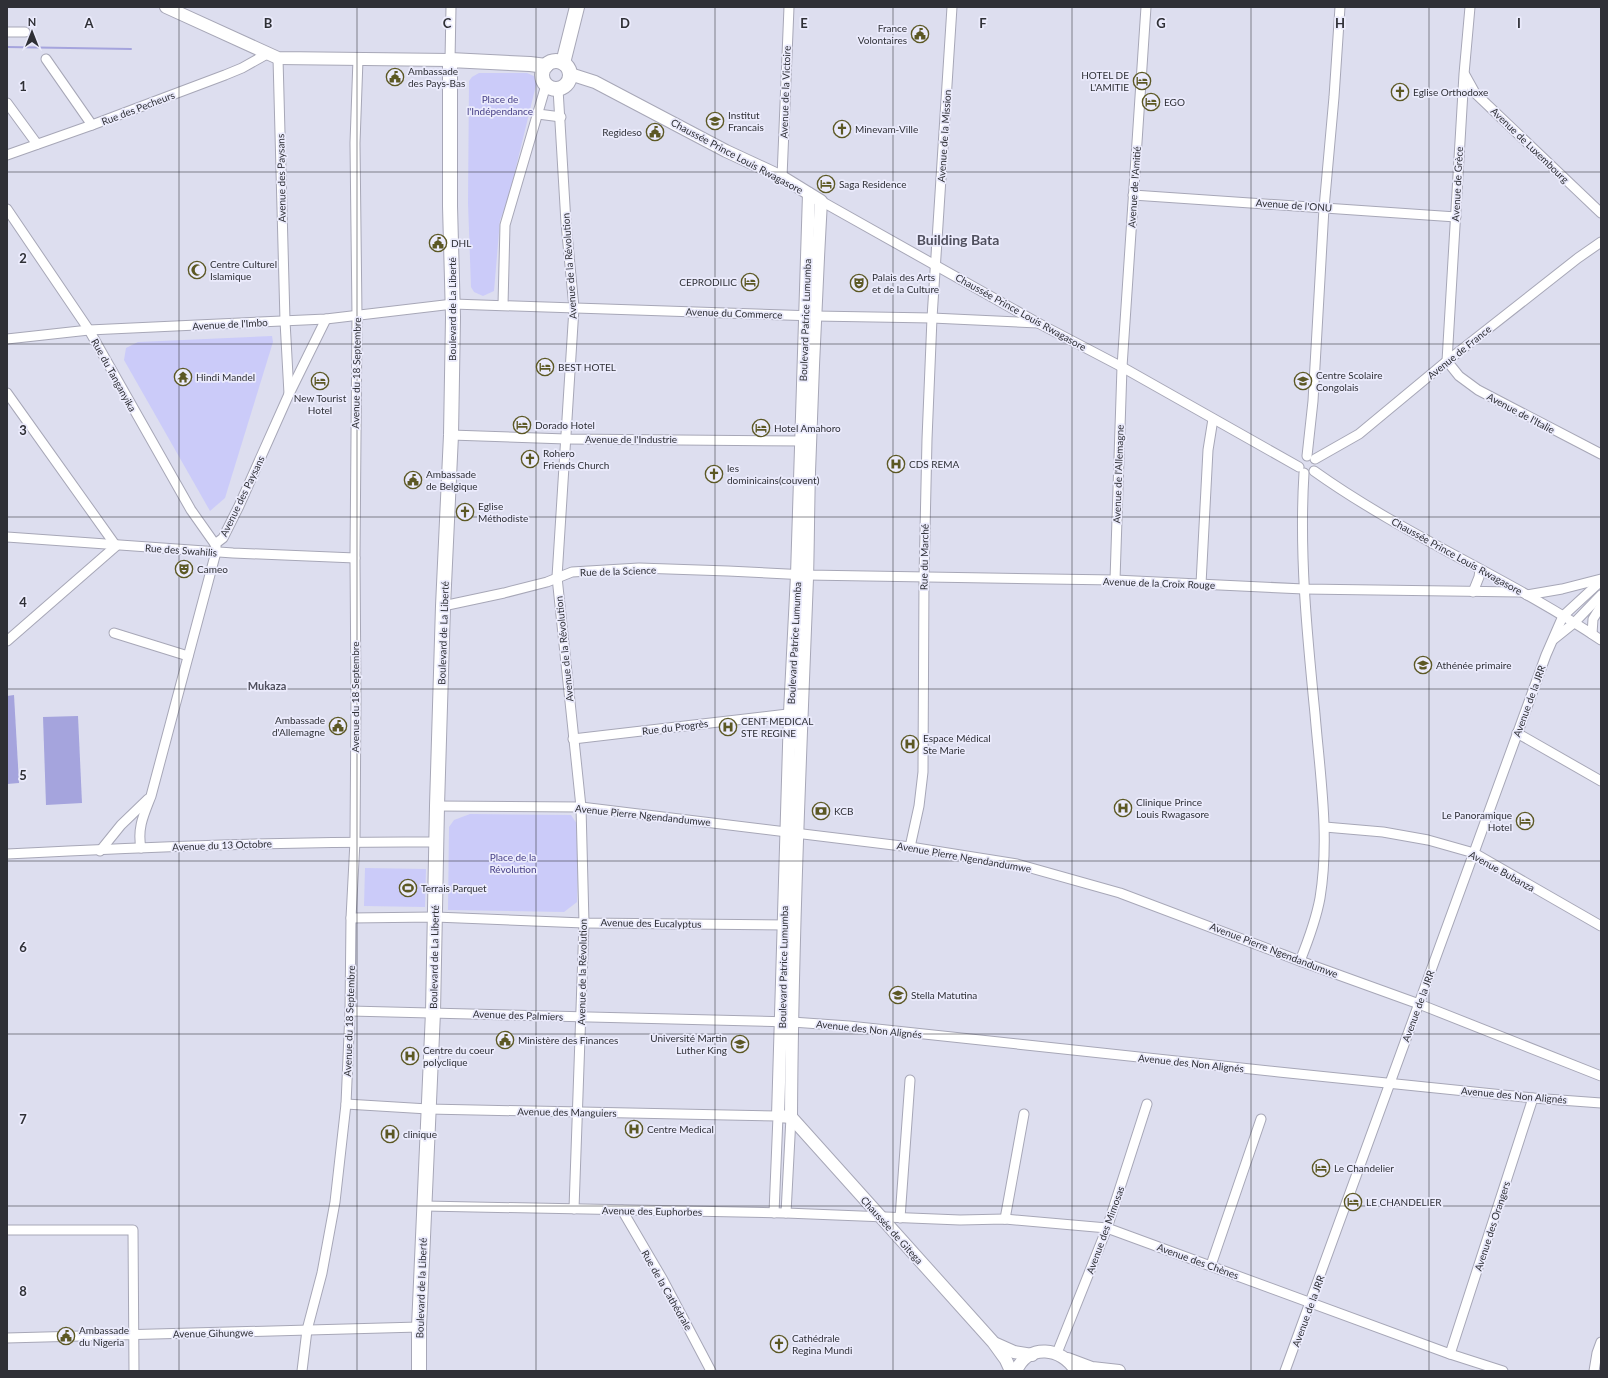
<svg xmlns="http://www.w3.org/2000/svg" width="1608" height="1378" font-family="Lato,sans-serif">
<rect width="100%" height="100%" fill="#dddeef"/>
<!-- green -->
<g fill="#cbcbf9">
<path d="M479 73H527L536 77 537 81 507 204 500 220 494 291 483 296 474 292 471 287 468 203 469 81 472 77Z"/>
<path d="M272 336 273 342 225 498 210 511 124 360 126 348 138 342Z"/>
<path d="M470 814 571 815 579 827 577 902 564 912 448 910 449 827 454 820Z"/>
<path d="M365 868 426 869 425 907 364 906Z"/>
</g>
<!-- water -->
<g fill="#a5a4dd">
<path d="M14 695 19 783 7 784V696Z"/>
<path d="M78 716 82 803 46 805 43 717Z"/>
</g>
<g fill="none" stroke-linecap="round" stroke-linejoin="round">
<!-- stream -->
<path stroke="#a5a4dd" stroke-width="2" d="M7 47 131 49"/>
<defs>
<g id="minor">
<path d="M7 32H25"/>
<path d="M278 58 285 321 289 394"/>
<path d="M46 59 92 125"/>
<path d="M450 60 451 7"/>
<path d="M1465 75 1475 93 1601 213"/>
<path d="M558 89 566 223 574 308 557 577 581 807 584 923 574 1209"/>
<path d="M7 103 37 144"/>
<path d="M538 114 561 117"/>
<path d="M7 155 92 125 225 75 242 68 267 54"/>
<path d="M782 177 789 7"/>
<path d="M1133 195 1456 217"/>
<path d="M821 201 1038 323 1122 367 1299 467"/>
<path d="M7 209 89 330 191 510 215 544"/>
<path d="M503 305 505 225 546 85"/>
<path d="M7 339 89 330 326 319 453 304 815 316 932 318 1038 323"/>
<path d="M1447 361 1464 74 1470 7"/>
<path d="M1447 361 1459 376 1478 390 1601 454"/>
<path d="M7 393 116 546 7 641"/>
<path d="M451 435 566 439 807 441"/>
<path d="M1307 456 1313 401 1324 208 1334 97 1340 7"/>
<path d="M1315 459 1359 434 1447 361 1578 258 1601 242"/>
<path d="M1314 471C1405 536 1509 578 1601 640"/>
<path d="M7 537 233 553 355 558"/>
<path d="M215 544 223 538 239 506 289 394 326 319"/>
<path d="M1115 580 1122 367 1146 7"/>
<path d="M1201 584 1208 450 1213 419"/>
<path d="M1473 592 1479 577 1480 570"/>
<path d="M1527 595 1562 589 1601 579"/>
<path d="M443 606 504 593 547 582 572 572 639 568 728 571 807 575 1115 580 1304 589 1520 592"/>
<path d="M114 633 188 656"/>
<path d="M1592 634 1593 619 1601 606"/>
<path d="M1554 639 1574 623 1601 595"/>
<path d="M1517 733 1601 781"/>
<path d="M573 739 796 713"/>
<path d="M437 806 581 807 910 847 1017 864 1120 893 1300 961 1419 1004 1601 1076"/>
<path d="M1325 827 1383 832 1428 840 1474 853 1601 926"/>
<path d="M910 847 919 806 923 772 924 578 927 439 932 318 952 7"/>
<path d="M141 848C137 828 144 814 151 796L216 552V546"/>
<path d="M100 851 121 825 148 799"/>
<path d="M7 854C150 847 293 841 437 842"/>
<path d="M351 918 435 917 584 923 789 925"/>
<path d="M1300 961C1308 941 1316 920 1320 898 1330 837 1320 775 1315 714 1307 634 1299 553 1304 473"/>
<path d="M350 1011 792 1022 849 1026 1279 1072 1533 1098 1601 1103"/>
<path d="M346 1104 428 1109 778 1116 774 1213"/>
<path d="M425 1206 786 1213 960 1220 1005 1219 1107 1228 1450 1354 1503 1371"/>
<path d="M622 1210 663 1280 711 1371"/>
<path d="M786 1213 791 1117"/>
<path d="M900 1218 910 1080"/>
<path d="M1005 1219 1024 1114"/>
<path d="M7 1230H133L134 1371"/>
<path d="M1211 1265 1261 1119"/>
<path d="M7 1338 419 1327"/>
<path d="M1057 1353 1107 1228 1147 1104"/>
<path d="M1450 1354 1533 1098"/>
<path d="M302 1371 307 1330 322 1273 335 1202 346 1104 350 1011 351 918 355 841 356 698 355 558 357 316 355 143 358 59"/>
<path d="M1285 1371 1546 655 1563 616 1601 581"/>
<path d="M1594 1371 1597 1353 1601 1342"/>
</g>
<g id="major">
<path d="M166 7 278 58 450 60"/>
<path d="M570 74 595 82 726 151 782 177 821 201C816 291 812 382 809 472 808 508 808 543 807 578 800 758 792 938 791 1117"/>
<path d="M791 1117 778 1116 790 713 797 575 809 194"/>
<path d="M791 1117 993 1342 1006 1360 1011 1371"/>
<path d="M996 1344 1014 1352 1032 1355"/>
<path d="M1068 1359 1092 1368 1119 1371"/>
<path d="M1016 1371C1028 1343 1062 1347 1076 1371"/>
</g>
<g id="highway">
<circle cx="556" cy="75" r="14"/>
<path d="M563 63 577 7"/>
<path d="M419 1371V1327L433 1012 437 806 443 606 451 435 453 317 450 206V60L530 64 546 66"/>
</g>
</defs>
<!-- minor casing -->
<use href="#minor" stroke="#a7a7b7" stroke-width="11"/>
<!-- major casing -->
<use href="#major" stroke="#a7a7b7" stroke-width="14"/>
<!-- highway casing -->
<use href="#highway" stroke="#a7a7b7" stroke-width="16"/>
<!-- minor -->
<use href="#minor" stroke="#fff" stroke-width="9"/>
<!-- major -->
<use href="#major" stroke="#fff" stroke-width="12"/>
<!-- highway -->
<use href="#highway" stroke="#fff" stroke-width="14"/>
</g>
<!-- grid -->
<path fill="none" stroke="#2f3036" stroke-width="1" stroke-opacity="0.55" d="M179 7V1371M357 7V1371M536 7V1371M715 7V1371M893 7V1371M1072 7V1371M1251 7V1371M1429 7V1371M7 172H1601M7 344H1601M7 517H1601M7 689H1601M7 861H1601M7 1034H1601M7 1206H1601"/>
<!-- icons -->
<defs>
<symbol id="civic-ring" viewBox="-11 -11 22 22"><circle r="9.5" fill="#ebebfc" stroke="#5c5824" stroke-width="1.5"/><path d="M-.6-6.5H3V-4.5H.6V-3L4-1V1h2V6H-6V1h2V-1L-.6-3ZM-1.2 2.5V6h2.4V2.5Z" fill="#5c5824"/></symbol>
<symbol id="hotel-ring" viewBox="-11 -11 22 22"><circle r="9.5" fill="#ebebfc" stroke="#5c5824" stroke-width="1.5"/><path d="M-6-4.5h1.5V1H6V5H4.5V3h-9V5H-6ZM-4 0a1.8 1.8 0 1 1 3.6 0ZM.5 0V-2.5h3Q6-2.5 6 0Z" fill="#5c5824"/></symbol>
<symbol id="church-ring" viewBox="-11 -11 22 22"><circle r="9.5" fill="#ebebfc" stroke="#5c5824" stroke-width="1.5"/><path d="M-1.2-6h2.4v3.5h3.3v2.4h-3.3V6h-2.4V-.1h-3.3v-2.4h3.3Z" fill="#5c5824"/></symbol>
<symbol id="school-ring" viewBox="-11 -11 22 22"><circle r="9.5" fill="#ebebfc" stroke="#5c5824" stroke-width="1.5"/><path d="M0-5L7-2L0 1L-7-2ZM-4 1L0 2.5L4 1V4Q0 6-4 4Z" fill="#5c5824"/></symbol>
<symbol id="mosque-ring" viewBox="-11 -11 22 22"><circle r="9.5" fill="#ebebfc" stroke="#5c5824" stroke-width="1.5"/><path d="M3.5-4.9A6 6 0 1 0 3.5 4.9A5 5 0 1 1 3.5-4.9Z" fill="#5c5824"/></symbol>
<symbol id="theatre-ring" viewBox="-11 -11 22 22"><circle r="9.5" fill="#ebebfc" stroke="#5c5824" stroke-width="1.5"/><path d="M-5-5.5Q0-4 5-5.5V0Q5 5 0 6Q-5 5-5 0ZM-3.3-2.5H-1v1.5H-3.3ZM1-2.5H3.3v1.5H1ZM-2.8 1Q0 5.5 2.8 1Z" fill="#5c5824"/></symbol>
<symbol id="temple-ring" viewBox="-11 -11 22 22"><circle r="9.5" fill="#ebebfc" stroke="#5c5824" stroke-width="1.5"/><path d="M0-6L5-2H3V0L6.5 2.5H4V6H1.5V3h-3V6H-4V2.5H-6.5L-3 0V-2H-5Z" fill="#5c5824"/></symbol>
<symbol id="hospital-ring" viewBox="-11 -11 22 22"><circle r="9.5" fill="#ebebfc" stroke="#5c5824" stroke-width="1.5"/><path d="M-5-5h3v3.5h4V-5h3V5h-3V1.5h-4V5h-3Z" fill="#5c5824"/></symbol>
<symbol id="bank-ring" viewBox="-11 -11 22 22"><circle r="9.5" fill="#ebebfc" stroke="#5c5824" stroke-width="1.5"/><path d="M-6-4H6V4H-6ZM0-2.3a2.3 2.3 0 1 0 0 4.6a2.3 2.3 0 1 0 0-4.6Z" fill="#5c5824"/></symbol>
<symbol id="stadium-ring" viewBox="-11 -11 22 22"><circle r="9.5" fill="#ebebfc" stroke="#5c5824" stroke-width="1.5"/><path d="M0-5a6.5 5 0 1 0 0 10a6.5 5 0 1 0 0-10ZM-3.5-1.8h7v3.6h-7Z" fill="#5c5824"/></symbol>
</defs>
<g fill-rule="evenodd">
<use href="#civic-ring" x="910" y="24" width="20" height="20"/>
<use href="#civic-ring" x="385" y="67" width="20" height="20"/>
<use href="#hotel-ring" x="1132" y="71" width="20" height="20"/>
<use href="#church-ring" x="1390" y="82" width="20" height="20"/>
<use href="#hotel-ring" x="1141" y="92" width="20" height="20"/>
<use href="#school-ring" x="705" y="111" width="20" height="20"/>
<use href="#church-ring" x="832" y="119" width="20" height="20"/>
<use href="#civic-ring" x="645" y="122" width="20" height="20"/>
<use href="#hotel-ring" x="816" y="174" width="20" height="20"/>
<use href="#civic-ring" x="428" y="233" width="20" height="20"/>
<use href="#mosque-ring" x="187" y="260" width="20" height="20"/>
<use href="#hotel-ring" x="740" y="272" width="20" height="20"/>
<use href="#theatre-ring" x="849" y="273" width="20" height="20"/>
<use href="#hotel-ring" x="535" y="357" width="20" height="20"/>
<use href="#temple-ring" x="173" y="367" width="20" height="20"/>
<use href="#hotel-ring" x="310" y="371" width="20" height="20"/>
<use href="#school-ring" x="1293" y="371" width="20" height="20"/>
<use href="#hotel-ring" x="512" y="415" width="20" height="20"/>
<use href="#hotel-ring" x="751" y="418" width="20" height="20"/>
<use href="#church-ring" x="520" y="449" width="20" height="20"/>
<use href="#hospital-ring" x="886" y="454" width="20" height="20"/>
<use href="#church-ring" x="704" y="464" width="20" height="20"/>
<use href="#civic-ring" x="403" y="470" width="20" height="20"/>
<use href="#church-ring" x="455" y="502" width="20" height="20"/>
<use href="#theatre-ring" x="174" y="559" width="20" height="20"/>
<use href="#school-ring" x="1413" y="655" width="20" height="20"/>
<use href="#civic-ring" x="328" y="716" width="20" height="20"/>
<use href="#hospital-ring" x="718" y="717" width="20" height="20"/>
<use href="#hospital-ring" x="900" y="734" width="20" height="20"/>
<use href="#hospital-ring" x="1113" y="798" width="20" height="20"/>
<use href="#bank-ring" x="811" y="801" width="20" height="20"/>
<use href="#hotel-ring" x="1515" y="811" width="20" height="20"/>
<use href="#stadium-ring" x="398" y="878" width="20" height="20"/>
<use href="#school-ring" x="888" y="985" width="20" height="20"/>
<use href="#civic-ring" x="495" y="1030" width="20" height="20"/>
<use href="#school-ring" x="730" y="1034" width="20" height="20"/>
<use href="#hospital-ring" x="400" y="1046" width="20" height="20"/>
<use href="#hospital-ring" x="624" y="1119" width="20" height="20"/>
<use href="#hospital-ring" x="380" y="1124" width="20" height="20"/>
<use href="#hotel-ring" x="1311" y="1158" width="20" height="20"/>
<use href="#hotel-ring" x="1343" y="1192" width="20" height="20"/>
<use href="#civic-ring" x="56" y="1326" width="20" height="20"/>
<use href="#church-ring" x="769" y="1334" width="20" height="20"/>
</g>
<g text-anchor="middle" dominant-baseline="central" stroke-width="3.5" stroke-linejoin="round" paint-order="stroke">
<!-- poi labels -->
<g font-size="10" fill="#2f3036" stroke="#ebebfc" text-anchor="start">
<text x="907" y="28" text-anchor="end">France<tspan x="907" dy="12">Volontaires</tspan></text>
<text x="408" y="71">Ambassade<tspan x="408" dy="12">des Pays-Bas</tspan></text>
<text x="1129" y="75" text-anchor="end">HOTEL DE<tspan x="1129" dy="12">L'AMITIE</tspan></text>
<text x="1413" y="92">Eglise Orthodoxe</text>
<text x="1164" y="102">EGO</text>
<text x="728" y="115">Institut<tspan x="728" dy="12">Francais</tspan></text>
<text x="855" y="129">Minevam-Ville</text>
<text x="642" y="132" text-anchor="end">Regideso</text>
<text x="839" y="184">Saga Residence</text>
<text x="451" y="243">DHL</text>
<text x="210" y="264">Centre Culturel<tspan x="210" dy="12">Islamique</tspan></text>
<text x="872" y="277">Palais des Arts<tspan x="872" dy="12">et de la Culture</tspan></text>
<text x="737" y="282" text-anchor="end">CEPRODILIC</text>
<text x="558" y="367">BEST HOTEL</text>
<text x="1316" y="375">Centre Scolaire<tspan x="1316" dy="12">Congolais</tspan></text>
<text x="196" y="377">Hindi Mandel</text>
<text x="320" y="398" text-anchor="middle">New Tourist<tspan x="320" dy="12">Hotel</tspan></text>
<text x="535" y="425">Dorado Hotel</text>
<text x="774" y="428">Hotel Amahoro</text>
<text x="543" y="453">Rohero<tspan x="543" dy="12">Friends Church</tspan></text>
<text x="909" y="464">CDS REMA</text>
<text x="727" y="468">les<tspan x="727" dy="12">dominicains(couvent)</tspan></text>
<text x="426" y="474">Ambassade<tspan x="426" dy="12">de Belgique</tspan></text>
<text x="478" y="506">Eglise<tspan x="478" dy="12">Méthodiste</tspan></text>
<text x="197" y="569">Cameo</text>
<text x="1436" y="665">Athénée primaire</text>
<text x="325" y="720" text-anchor="end">Ambassade<tspan x="325" dy="12">d'Allemagne</tspan></text>
<text x="741" y="721">CENT MEDICAL<tspan x="741" dy="12">STE REGINE</tspan></text>
<text x="923" y="738">Espace Médical<tspan x="923" dy="12">Ste Marie</tspan></text>
<text x="1136" y="802">Clinique Prince<tspan x="1136" dy="12">Louis Rwagasore</tspan></text>
<text x="834" y="811">KCB</text>
<text x="1512" y="815" text-anchor="end">Le Panoramique<tspan x="1512" dy="12">Hotel</tspan></text>
<text x="421" y="888">Terrais Parquet</text>
<text x="911" y="995">Stella Matutina</text>
<text x="727" y="1038" text-anchor="end">Université Martin<tspan x="727" dy="12">Luther King</tspan></text>
<text x="518" y="1040">Ministère des Finances</text>
<text x="423" y="1050">Centre du coeur<tspan x="423" dy="12">polyclique</tspan></text>
<text x="647" y="1129">Centre Medical</text>
<text x="403" y="1134">clinique</text>
<text x="1334" y="1168">Le Chandelier</text>
<text x="1366" y="1202">LE CHANDELIER</text>
<text x="79" y="1330">Ambassade<tspan x="79" dy="12">du Nigeria</tspan></text>
<text x="792" y="1338">Cathédrale<tspan x="792" dy="12">Regina Mundi</tspan></text>
</g>
<!-- street labels -->
<g font-size="10" fill="#2f3036" stroke="#ebebfc">
<text transform="translate(785 92) rotate(-88)">Avenue de la Victoire</text>
<text transform="translate(138 108) rotate(-21)">Rue des Pecheurs</text>
<text transform="translate(944 136) rotate(-86)">Avenue de la Mission</text>
<text transform="translate(1530 145) rotate(44)">Avenue de Luxembourg</text>
<text transform="translate(737 156) rotate(28)">Chaussée Prince Louis Rwagasore</text>
<text transform="translate(281 178) rotate(-91)">Avenue des Paysans</text>
<text transform="translate(1457 184) rotate(-87)">Avenue de Grèce</text>
<text transform="translate(1134 187) rotate(-86)">Avenue de l'Amitié</text>
<text transform="translate(1294 205) rotate(4)">Avenue de l'ONU</text>
<text transform="translate(569 266) rotate(-94)">Avenue de la Révolution</text>
<text transform="translate(452 309) rotate(-90)">Boulevard de La Liberté</text>
<text transform="translate(1021 312) rotate(29)">Chaussée Prince Louis Rwagasore</text>
<text transform="translate(734 313) rotate(2)">Avenue du Commerce</text>
<text transform="translate(805 320) rotate(-88)">Boulevard Patrice Lumumba</text>
<text transform="translate(230 324) rotate(-3)">Avenue de l'Imbo</text>
<text transform="translate(1459 352) rotate(-39)">Avenue de France</text>
<text transform="translate(356 373) rotate(-89)">Avenue du 18 Septembre</text>
<text transform="translate(114 375) rotate(61)">Rue du Tanganyika</text>
<text transform="translate(1521 413) rotate(28)">Avenue de l'Italie</text>
<text x="631" y="439">Avenue de l'Industrie</text>
<text transform="translate(1118 474) rotate(-88)">Avenue de l'Allemagne</text>
<text transform="translate(242 496) rotate(-64)">Avenue des Paysans</text>
<text transform="translate(181 550) rotate(4)">Rue des Swahilis</text>
<text transform="translate(1457 556) rotate(29)">Chaussée Prince Louis Rwagasore</text>
<text transform="translate(924 557) rotate(-89)">Rue du Marché</text>
<text transform="translate(618 571) rotate(-2)">Rue de la Science</text>
<text transform="translate(1159 583) rotate(2)">Avenue de la Croix Rouge</text>
<text transform="translate(443 633) rotate(-88)">Boulevard de La Liberté</text>
<text transform="translate(794 643) rotate(-87)">Boulevard Patrice Lumumba</text>
<text transform="translate(564 649) rotate(-96)">Avenue de la Révolution</text>
<text transform="translate(355 697) rotate(-90)">Avenue du 18 Septembre</text>
<text transform="translate(1529 701) rotate(-70)">Avenue de la JRR</text>
<text transform="translate(675 727) rotate(-7)">Rue du Progrès</text>
<text transform="translate(643 815) rotate(6)">Avenue Pierre Ngendandumwe</text>
<text transform="translate(222 845) rotate(-2)">Avenue du 13 Octobre</text>
<text transform="translate(964 857) rotate(10)">Avenue Pierre Ngendandumwe</text>
<text transform="translate(1502 871) rotate(29)">Avenue Bubanza</text>
<text transform="translate(651 923) rotate(1)">Avenue des Eucalyptus</text>
<text transform="translate(1274 950) rotate(21)">Avenue Pierre Ngendandumwe</text>
<text transform="translate(434 957) rotate(-89)">Boulevard de La Liberté</text>
<text transform="translate(783 967) rotate(-89)">Boulevard Patrice Lumumba</text>
<text transform="translate(582 972) rotate(-89)">Avenue de la Révolution</text>
<text transform="translate(1418 1006) rotate(-70)">Avenue de la JRR</text>
<text transform="translate(518 1015) rotate(2)">Avenue des Palmiers</text>
<text transform="translate(349 1021) rotate(-88)">Avenue du 18 Septembre</text>
<text transform="translate(869 1029) rotate(6)">Avenue des Non Alignés</text>
<text transform="translate(1191 1063) rotate(6)">Avenue des Non Alignés</text>
<text transform="translate(1514 1095) rotate(5)">Avenue des Non Alignés</text>
<text transform="translate(567 1112) rotate(1)">Avenue des Manguiers</text>
<text transform="translate(652 1211) rotate(1)">Avenue des Euphorbes</text>
<text transform="translate(1492 1226) rotate(-72)">Avenue des Orangers</text>
<text transform="translate(892 1230) rotate(48)">Chaussée de Gitega</text>
<text transform="translate(1105 1230) rotate(-70)">Avenue des Mimosas</text>
<text transform="translate(1198 1261) rotate(20)">Avenue des Chènes</text>
<text transform="translate(421 1288) rotate(-88)">Boulevard de la Liberté</text>
<text transform="translate(667 1290) rotate(60)">Rue de la Cathédrale</text>
<text transform="translate(1308 1311) rotate(-70)">Avenue de la JRR</text>
<text transform="translate(213 1333) rotate(-1)">Avenue Gihungwe</text>
</g>
<!-- park labels -->
<g font-size="10" fill="#494288" stroke="#ebebfc">
<text x="500" y="99">Place de<tspan x="500" dy="12">l'Indépendance</tspan></text>
<text x="513" y="857">Place de la<tspan x="513" dy="12">Révolution</tspan></text>
</g>
<!-- neighbourhood labels -->
<g font-size="11" font-weight="bold" fill="#50505e" stroke="#ebebfc">
<text x="267" y="685">Mukaza</text>
</g>
<!-- district labels -->
<g font-size="14" font-weight="bold" fill="#50505e" stroke="#ebebfc">
<text x="958" y="239">Building Bata</text>
</g>
</g>
<g font-size="13" text-anchor="middle" font-weight="bold" fill="#2f3036" stroke="#ebebfc" stroke-width="3.5" stroke-linejoin="round" paint-order="stroke">
<text x="89" y="28">A</text>
<text x="268" y="28">B</text>
<text x="447" y="28">C</text>
<text x="625" y="28">D</text>
<text x="804" y="28">E</text>
<text x="983" y="28">F</text>
<text x="1161" y="28">G</text>
<text x="1340" y="28">H</text>
<text x="1519" y="28">I</text>
<text x="23" y="91">1</text>
<text x="23" y="263">2</text>
<text x="23" y="435">3</text>
<text x="23" y="607">4</text>
<text x="23" y="780">5</text>
<text x="23" y="952">6</text>
<text x="23" y="1124">7</text>
<text x="23" y="1296">8</text>
</g>
<!-- border -->
<rect width="1608" height="1378" fill="none" stroke="#2f3036" stroke-width="16"/>
<!-- north arrow -->
<g transform="translate(32 32)" stroke="#ebebfc" stroke-width="3" paint-order="stroke">
<path d="M0-3L7 15L0 10L-7 15Z" fill="#2f3036"/>
<text y="-6" font-size="11" font-weight="bold" text-anchor="middle" fill="#2f3036">N</text>
</g>
</svg>
